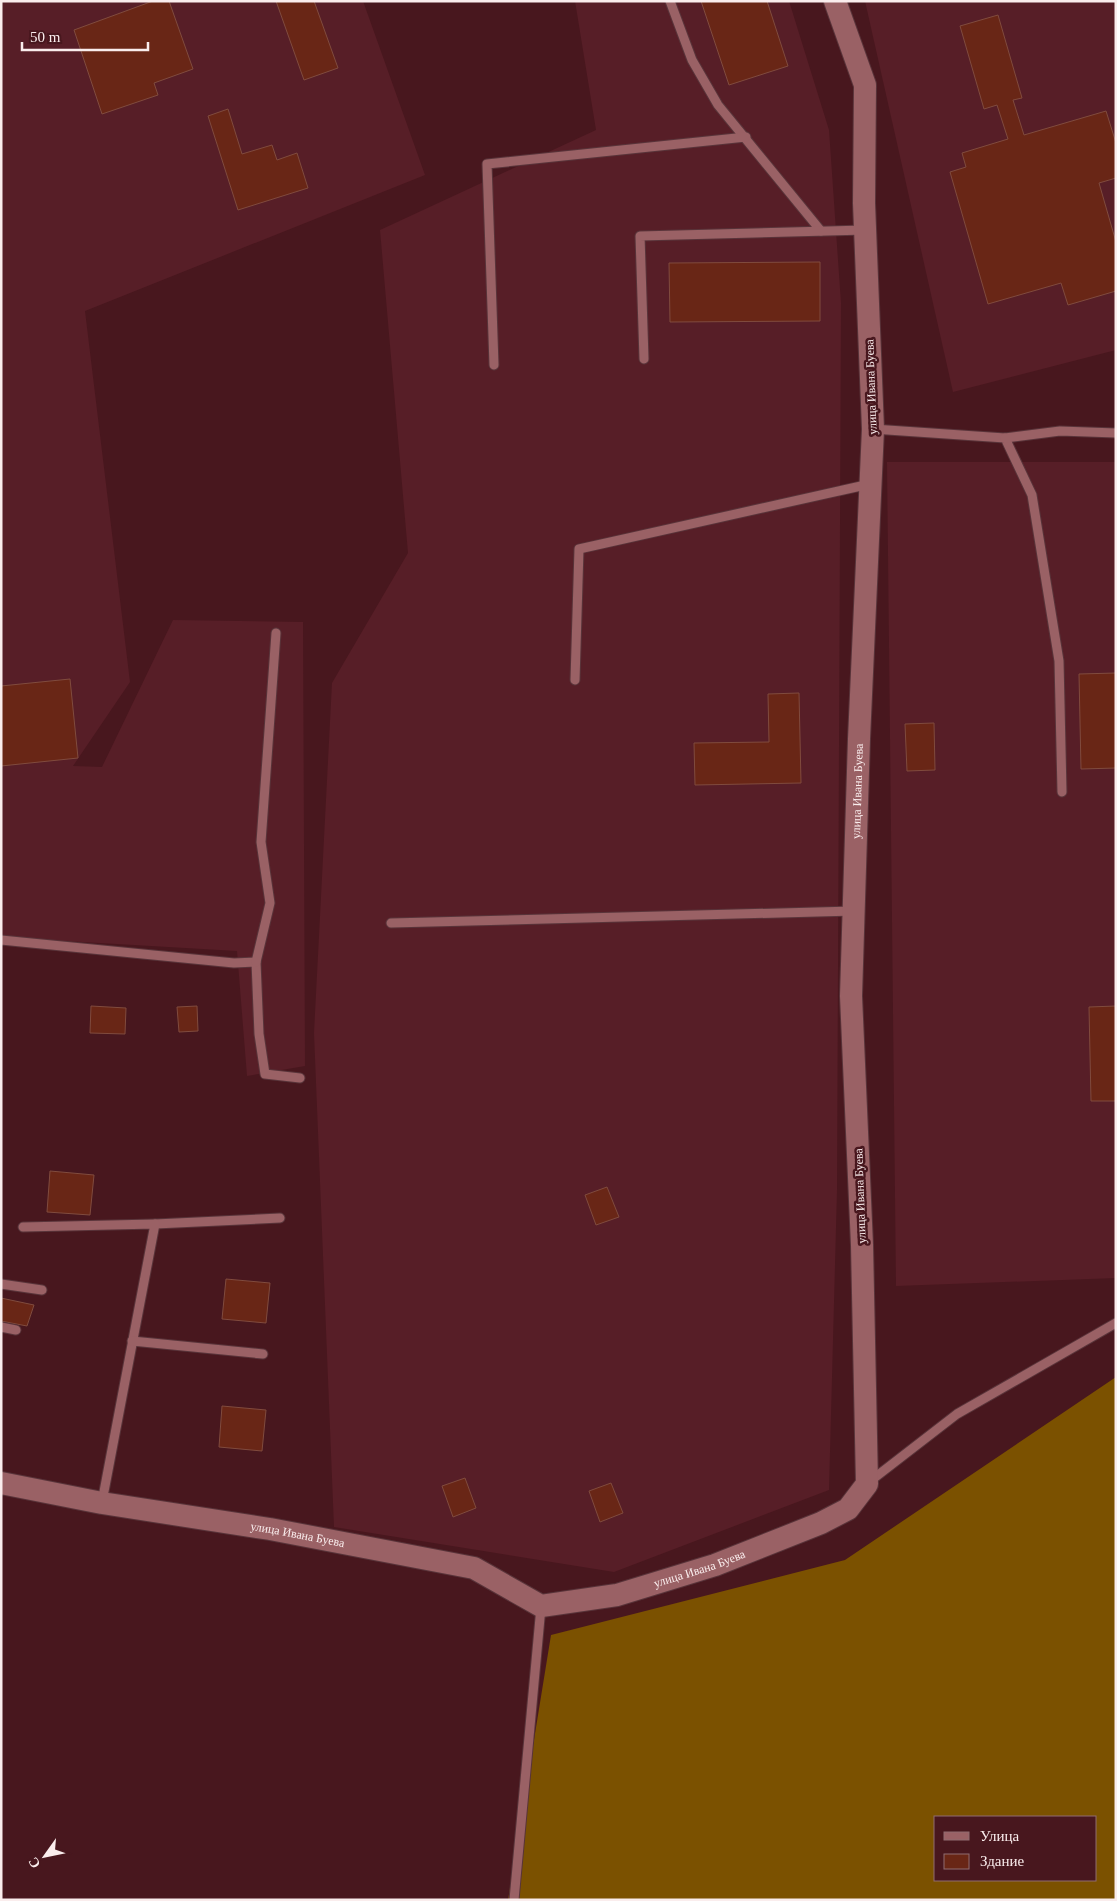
<svg xmlns="http://www.w3.org/2000/svg" width="1117" height="1901" font-family="Georgia,serif">
<rect width="100%" height="100%" fill="#48171e"/>
<!-- built -->
<g fill="#571e27">
<path d="M1 1H363L425 175 85 311 130 682 73 766 102 767 173 620 303 622 305 1066 247 1076 237 951 48 940 1 935Z"/>
<path d="M575 1H789L829 130 841 303 837 1190 829 1490 614 1572 334 1527 314 1033 332 683 408 553 380 230 596 130Z"/>
<path d="M865 1H1116V350L953 392Z"/>
<path d="M887 462H1116V1278L896 1286Z"/>
</g>
<!-- forest -->
<path fill="#7b5100" fill-rule="evenodd" d="M1116 1377V1900H508L551 1635 845 1560ZM936 1817H1096V1880H936Z"/>
<!-- building -->
<g fill="#692616" stroke="#804b3e">
<path d="M153 1H169L193 69 154 83 158 95 102 114 74 30Z"/>
<path d="M276 1H314L338 68 304 80Z"/>
<path d="M701 1H767L788 66 729 85Z"/>
<path d="M998 15 1022 98 1013 100 1024 135 1106 111 1116 143V178L1099 183 1116 242V291L1068 305 1061 283 988 304 950 172 966 167 962 153 1008 139 997 105 984 109 960 26Z"/>
<path d="M228 109 242 154 272 145 277 160 297 153 308 188 238 210 208 116Z"/>
<path d="M820 262V321L670 322 669 263Z"/>
<path d="M1116 673V768L1081 769 1079 674Z"/>
<path d="M70 679 78 758 1 766V686Z"/>
<path d="M799 693 801 783 695 785 694 743 769 742 768 694Z"/>
<path d="M934 723 935 770 907 771 905 724Z"/>
<path d="M91 1006 126 1008 125 1034 90 1033Z"/>
<path d="M197 1006 198 1031 179 1032 177 1007Z"/>
<path d="M1116 1006V1101H1091L1089 1007Z"/>
<path d="M50 1171 94 1175 90 1215 47 1212Z"/>
<path d="M607 1187 619 1217 596 1225 585 1195Z"/>
<path d="M226 1279 270 1283 266 1323 222 1319Z"/>
<path d="M1 1298 34 1305 27 1326 1 1321Z"/>
<path d="M222 1406 266 1410 262 1451 219 1447Z"/>
<path d="M465 1478 476 1508 453 1517 442 1486Z"/>
<path d="M611 1483 623 1513 600 1522 589 1491Z"/>
</g>
<g fill="none" stroke-linecap="round" stroke-linejoin="round">
<defs>
<g id="service">
<path d="M670 1 692 60 718 105 821 231"/>
<path d="M644 359 640 236 865 230"/>
<path d="M494 365 487 164 746 137"/>
<path d="M873 429 1005 438 1032 495 1059 661 1062 792"/>
<path d="M1005 438 1060 431 1116 433"/>
<path d="M575 680 579 549 870 484"/>
<path d="M391 923 854 911"/>
<path d="M1 940 234 963 256 962 259 1034 265 1074 300 1078"/>
<path d="M256 962 270 903 261 842 276 633"/>
<path d="M155 1224 280 1218"/>
<path d="M23 1227 155 1224 102 1502"/>
<path d="M1 1284 42 1290"/>
<path d="M1 1327 16 1330"/>
<path d="M132 1341 263 1354"/>
<path d="M869 1482 957 1414 1116 1323"/>
<path d="M514 1900 541 1607"/>
</g>
<g id="tertiary">
<path id="s1" d="M1 1483 102 1503 270 1529 474 1568 541 1606 617 1595 715 1565 821 1523 848 1509 867 1484 862 1245 851 996 859 739 873 429 864 203 865 85 835 1"/>
</g>
</defs>
<!-- service casing -->
<use href="#service" stroke="#59343a" stroke-width="11"/>
<!-- tertiary casing -->
<use href="#tertiary" stroke="#59343a" stroke-width="24"/>
<!-- service -->
<use href="#service" stroke="#9a6165" stroke-width="9"/>
<!-- tertiary -->
<use href="#tertiary" stroke="#9a6165" stroke-width="22"/>
</g>
<g text-anchor="middle" dominant-baseline="central" stroke-width="5" stroke-linejoin="round" paint-order="stroke">
<!-- street labels -->
<g font-size="12" fill="#faeded" stroke="#48171e">
<text transform="translate(871 387) rotate(-92)">улица Ивана Буева</text>
<text stroke="none"><textPath href="#s1" startOffset="1606">улица Ивана Буева</textPath></text>
<text transform="translate(860 1196) rotate(-92)">улица Ивана Буева</text>
<text stroke="none"><textPath href="#s1" startOffset="301">улица Ивана Буева</textPath></text>
<text stroke="none"><textPath href="#s1" startOffset="721">улица Ивана Буева</textPath></text>
</g>
</g>
<!-- border -->
<rect width="1117" height="1901" fill="none" stroke="#faeded" stroke-width="5"/>
<!-- legend -->
<rect x="934" y="1816" width="162" height="65" fill="#48171e" stroke="#8f6d71"/>
<rect x="944" y="1832" width="25" height="8" fill="#9a6165" stroke="#8f6d71"/>
<text x="980" y="1841" font-size="15" fill="#faeded">Улица</text>
<rect x="944" y="1854" width="25" height="15" fill="#692616" stroke="#8f6d71"/>
<text x="980" y="1866" font-size="15" fill="#faeded">Здание</text>
<!-- north arrow -->
<g transform="translate(45 1856) rotate(237)" stroke="#48171e" stroke-width="4" paint-order="stroke">
<path d="M0-4L9 19L0 12L-9 19Z" fill="#faeded"/>
<text y="-8" font-size="14" font-weight="bold" text-anchor="middle" fill="#faeded">С</text>
</g>
<!-- scale -->
<path d="M22 42v8h126v-8" fill="none" stroke="#faeded" stroke-width="2.5"/>
<text x="30" y="42" font-size="15" fill="#faeded" stroke="#48171e" stroke-width="4" paint-order="stroke">50 m</text>
</svg>
